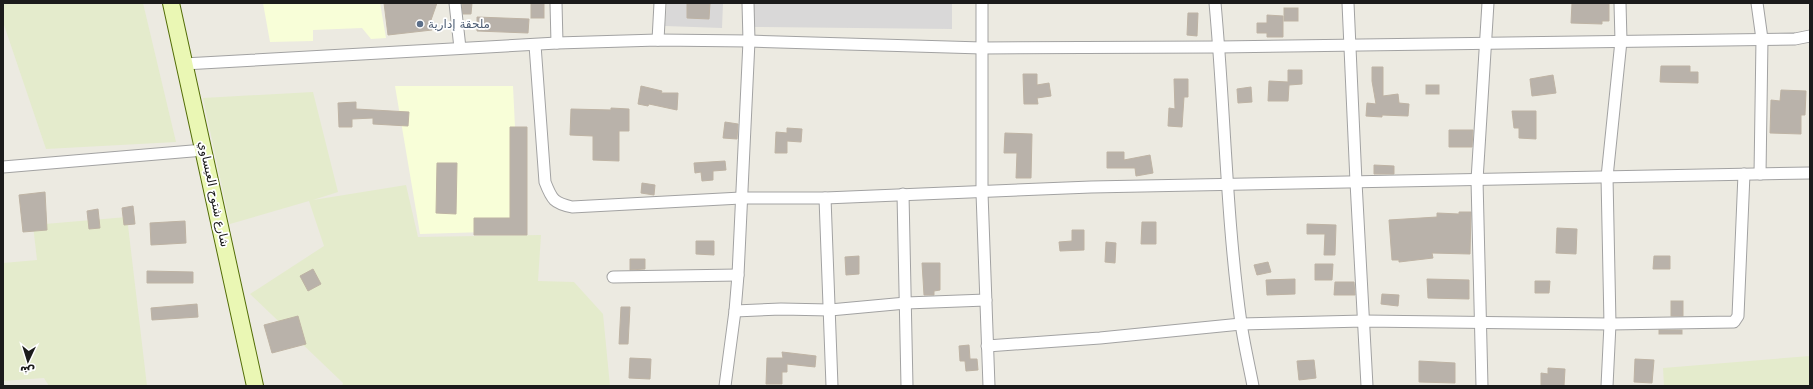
<svg xmlns="http://www.w3.org/2000/svg" width="1813" height="389" font-family="'DejaVu Sans','Noto Naskh Arabic',sans-serif">
<rect width="100%" height="100%" fill="#eceae1"/>
<!-- residential -->
<g fill="#d9d8d8">
<path d="M667 3H723L722 28 665 26Z"/>
<path d="M754 3H952V29L752 27Z"/>
</g>
<!-- education -->
<g fill="#f8fed8">
<path d="M263 3H380L386 38 371 39 362 28 313 30V41L270 42Z"/>
<path d="M395 86H513L520 231 420 234Z"/>
</g>
<!-- farmland -->
<g fill="#e4ebcc">
<path d="M3 3H143L176 142 46 149 3 22Z"/>
<path d="M313 92 338 192 313 200 406 185 418 237 541 235 538 281 574 282 603 314 610 386H342L343 383 250 294 324 246 309 201 230 224 203 98Z"/>
<path d="M127 217 147 386H49L44 378 3 381V263L37 260 33 225Z"/>
<path d="M1810 356V386H1664L1663 368Z"/>
</g>
<!-- building -->
<g fill="#b9b2aa" stroke="#beb3a4">
<path d="M384 3H437L431 20 432 30 388 35Z"/>
<path d="M462 3H472L471 14H463Z"/>
<rect x="531" y="3" width="13" height="15"/>
<path d="M687 3H710L709 19 687 18Z"/>
<path d="M1572 3H1609V21H1602V24L1571 23Z"/>
<rect x="1284" y="8" width="14" height="13"/>
<path d="M1188 13H1198L1197 36 1187 35Z"/>
<path d="M1267 15 1283 16V37H1267V33H1257V23H1267Z"/>
<path d="M477 17 529 19 528 33 477 31Z"/>
<path d="M1661 66H1690V72H1698V83L1660 82Z"/>
<path d="M1372 67H1383V96L1398 94 1399 103 1409 104 1408 116 1382 115V117L1366 116 1367 103 1376 104 1372 81Z"/>
<path d="M1288 70H1302V84L1289 85 1288 101H1268L1269 81 1288 82Z"/>
<path d="M1023 74H1037V85L1049 83 1051 96 1037 98 1038 104H1024Z"/>
<path d="M1553 75 1556 93 1532 96 1530 79Z"/>
<path d="M1174 79H1188V97H1184L1182 127 1168 126 1169 108 1175 109Z"/>
<rect x="1426" y="85" width="13" height="9"/>
<path d="M641 86 662 91 661 93H678L677 110 649 104 648 106 638 104Z"/>
<path d="M1251 87 1252 102 1238 103 1237 89Z"/>
<path d="M1781 90 1806 91 1805 115H1801V134L1770 133 1771 100 1780 101Z"/>
<path d="M356 102V109L409 112 408 126 373 124V118L352 119V127H339L338 103Z"/>
<path d="M611 108 629 109V131H619V161L593 160V136L570 135 571 109 611 110Z"/>
<path d="M1512 111H1536V139L1519 138V128H1514Z"/>
<path d="M725 122 738 124 737 139 723 138Z"/>
<path d="M510 127H527V235H474V218H510Z"/>
<path d="M787 128 802 129 801 142 787 141V153H775L776 132 787 133Z"/>
<path d="M1449 130H1473L1472 147H1449Z"/>
<path d="M1005 133 1032 134 1031 178H1016L1017 153H1004Z"/>
<path d="M1107 152H1124V160L1150 155 1153 173 1136 176 1135 168H1107Z"/>
<path d="M725 161 726 170 713 171V180L702 181 701 172 695 173 694 163Z"/>
<path d="M437 163H457L456 214 436 213Z"/>
<path d="M1374 165 1394 166V174H1374Z"/>
<path d="M642 183 655 185 654 195 641 193Z"/>
<path d="M45 192 47 230 23 232 19 195Z"/>
<path d="M133 206 135 224 124 225 122 208Z"/>
<path d="M98 209 100 228 89 229 87 211Z"/>
<path d="M1459 212H1471L1470 254 1432 253 1433 258 1399 262V260H1392L1389 220 1437 217V213L1459 214Z"/>
<path d="M185 221 186 243 151 245 150 223Z"/>
<path d="M1142 222H1156V244H1141Z"/>
<path d="M1307 224 1336 225 1335 255H1324L1325 234H1307Z"/>
<path d="M1557 228 1577 229 1576 254 1556 253Z"/>
<path d="M1072 230H1084V250L1060 251 1059 242 1072 241Z"/>
<path d="M696 241H714V255L696 254Z"/>
<path d="M1106 242 1116 243 1115 263 1105 262Z"/>
<path d="M859 256V274L846 275 845 257Z"/>
<path d="M1654 256H1670V269H1653Z"/>
<path d="M630 259H645V269L630 270Z"/>
<path d="M1268 262 1271 272 1257 275 1254 265Z"/>
<path d="M922 263H940V290L934 291V295H924Z"/>
<path d="M1315 264H1333L1332 280H1315Z"/>
<path d="M313 269 321 284 308 291 300 276Z"/>
<path d="M147 271 193 272V283H147Z"/>
<path d="M1295 279V294L1267 295 1266 280Z"/>
<path d="M1427 279 1469 280V299L1428 298Z"/>
<path d="M1535 281H1550L1549 293H1535Z"/>
<path d="M1335 282H1354L1355 295H1334Z"/>
<path d="M1382 294 1399 295 1398 306 1381 304Z"/>
<rect x="1671" y="301" width="12" height="15"/>
<path d="M197 304 198 317 152 320 151 308Z"/>
<path d="M621 307H630L628 344H619Z"/>
<path d="M298 316 306 344 272 353 264 325Z"/>
<rect x="1659" y="330" width="23" height="4"/>
<path d="M969 345 970 359H977L978 370 966 371 965 361H960L959 346Z"/>
<path d="M782 352 816 356 815 367 787 364V372H782V384H766L767 358H783Z"/>
<path d="M630 358 651 359 650 379 629 378Z"/>
<path d="M1635 359 1654 360 1652 383 1634 382Z"/>
<path d="M1314 360 1316 378 1299 380 1297 361Z"/>
<path d="M1419 361 1455 363V383L1419 382Z"/>
<path d="M1548 368 1565 369 1564 386H1541V373L1548 374Z"/>
</g>
<g fill="none" stroke-linecap="round" stroke-linejoin="round">
<defs>
<g id="street">
<path d="M455 3 460 48"/>
<path d="M556 3 557 43"/>
<path d="M982 3V193L989 386"/>
<path d="M1215 3C1225 110 1226 217 1241 323 1244 344 1249 365 1253 386"/>
<path d="M1348 3 1356 182 1367 386"/>
<path d="M1757 3 1762 39 1760 174"/>
<path d="M658 40 660 3"/>
<path d="M535 45 545 182C552 200 554 203 572 207L741 198H825L1091 187 1810 173"/>
<path d="M184 64 557 43 658 40 749 41 982 48 1219 47 1795 39 1810 36"/>
<path d="M3 167 204 150"/>
<path d="M903 194 907 386"/>
<path d="M825 198 832 386"/>
<path d="M613 277 738 275"/>
<path d="M735 311 781 309 830 310 906 303 986 300"/>
<path d="M987 346 1100 338 1241 324 1364 321 1610 324 1734 322 1738 316 1744 174"/>
<path d="M725 386 735 311 738 275 749 41 748 3"/>
<path d="M1482 386 1477 180 1488 3"/>
<path d="M1607 386 1610 324 1607 177 1621 41 1620 3"/>
</g>
<path id="secondary" d="M171 3 255 386"/>
</defs>
<!-- street casing -->
<use href="#street" stroke="#a2a2a2" stroke-width="13"/>
<!-- secondary casing -->
<use href="#secondary" stroke="#536d07" stroke-width="18"/>
<!-- street -->
<use href="#street" stroke="#fff" stroke-width="11"/>
<!-- secondary -->
<use href="#secondary" stroke="#eaf7b4" stroke-width="16"/>
</g>
<!-- markers -->
<circle fill="#5c6f8a" stroke="#fff" stroke-width="1.5" cx="420" cy="24" r="4"/>
<g text-anchor="middle" dominant-baseline="central" stroke-width="3.5" stroke-linejoin="round" paint-order="stroke">
<!-- service labels -->
<g font-size="12" fill="#4e5e75" stroke="#fff" text-anchor="start">
<text x="428" y="24">ملحقة إدارية</text>
</g>
<!-- street labels -->
<g font-size="12" fill="#1b1b1b" stroke="#fff">
<text transform="translate(214 194) rotate(78)">شارع شتوح العيساوي</text>
</g>
</g>
<!-- border -->
<rect width="1813" height="389" fill="none" stroke="#1b1b1b" stroke-width="8"/>
<!-- north arrow -->
<g transform="translate(28 361) rotate(184)" stroke="#ffffff" stroke-width="3" paint-order="stroke">
<path d="M0-3L7 15L0 10L-7 15Z" fill="#1b1b1b"/>
<text y="-6" font-size="11" font-weight="bold" text-anchor="middle" fill="#1b1b1b">ش</text>
</g>
</svg>
